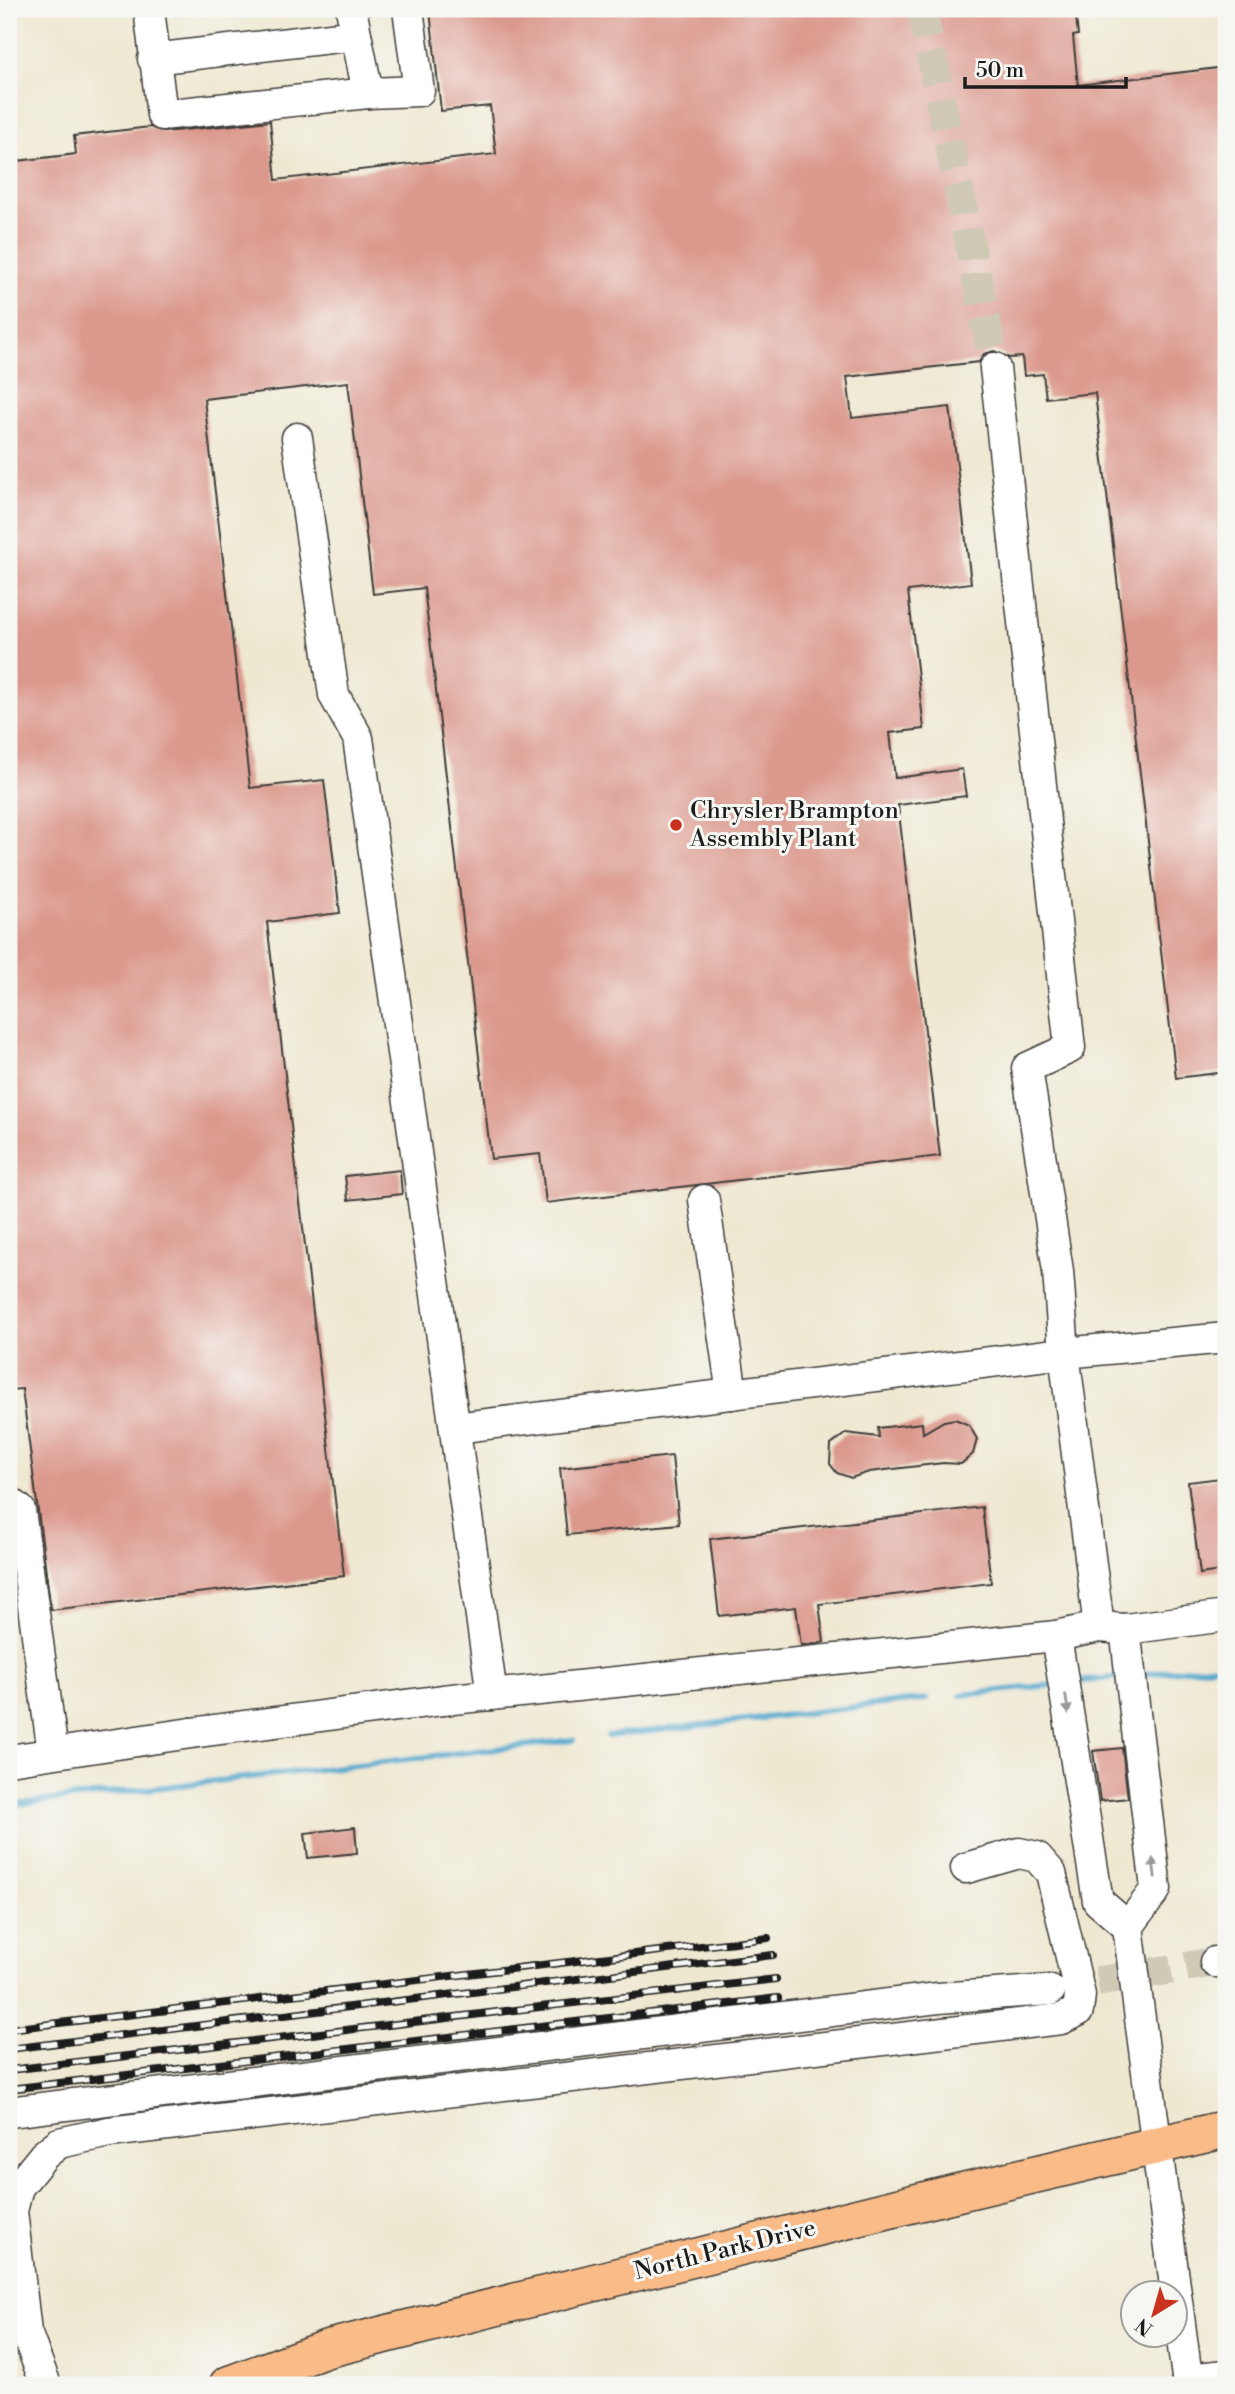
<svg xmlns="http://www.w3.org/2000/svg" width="1235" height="2394" font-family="'Libre Bodoni',serif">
<rect width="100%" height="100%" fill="#f6f6f2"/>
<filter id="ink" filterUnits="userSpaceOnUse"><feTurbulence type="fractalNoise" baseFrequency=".0143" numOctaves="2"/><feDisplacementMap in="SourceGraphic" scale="14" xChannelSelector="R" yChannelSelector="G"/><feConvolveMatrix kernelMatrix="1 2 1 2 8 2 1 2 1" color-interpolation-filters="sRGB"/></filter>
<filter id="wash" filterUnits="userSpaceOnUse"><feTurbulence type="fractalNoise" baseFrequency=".00686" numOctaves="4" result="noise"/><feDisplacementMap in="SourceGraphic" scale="28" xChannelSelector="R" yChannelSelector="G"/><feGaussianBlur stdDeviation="1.57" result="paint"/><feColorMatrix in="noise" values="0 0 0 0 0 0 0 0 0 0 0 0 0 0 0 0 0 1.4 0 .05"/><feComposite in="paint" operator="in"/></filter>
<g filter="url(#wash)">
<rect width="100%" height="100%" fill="#efe8d1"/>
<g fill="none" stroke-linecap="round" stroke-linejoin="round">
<!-- stream -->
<g stroke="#4fa6cc" stroke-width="6">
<path d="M1143 1674 1226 1665"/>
<path d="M1076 1682 1119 1677"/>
<path d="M961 1695 1052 1685"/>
<path d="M608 1736 926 1699"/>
<path d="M9 1805 573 1740"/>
</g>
</g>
<g id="blocks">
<!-- building -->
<g fill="#db988c">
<path d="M452 9H1075L1078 35 1073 36 1078 85 1226 67V1072L1176 1078 1095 393 1046 398 1043 374 1024 376 1022 357 1009 358 994 351 984 354 979 362 847 377 852 418 950 407 971 583 908 591 924 729 890 733 895 778 962 769 966 796 898 805 940 1156 546 1203 540 1154 491 1159 424 588 373 594 348 382 204 399 250 788 324 780 340 913 267 922 344 1576 51 1610 22 1389 9 1390V162L76 154 74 136 150 127 164 132 270 121 276 180 496 154 490 106 441 111 430 11Z"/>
<path d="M400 1170 402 1194 348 1200 345 1176Z"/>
<path d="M955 1419 969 1425 977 1439 973 1454 961 1464 943 1463 869 1472 851 1478 837 1473 830 1464 831 1445 846 1433 879 1437 878 1428 922 1423 923 1433 944 1421Z"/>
<path d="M672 1456 679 1524 567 1535 560 1468Z"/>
<path d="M1220 1478 1226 1529V1570L1200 1574 1188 1482Z"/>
<path d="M982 1507 991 1583 819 1604 824 1642 815 1644 801 1645 796 1607 719 1616 710 1539Z"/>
<path d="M1122 1748 1128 1798 1100 1801 1093 1751Z"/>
<path d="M355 1827 357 1853 308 1858 305 1833Z"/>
</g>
</g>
</g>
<g filter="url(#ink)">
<use href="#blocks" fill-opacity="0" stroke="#3c3b37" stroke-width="2"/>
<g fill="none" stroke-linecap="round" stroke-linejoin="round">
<!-- minor-tunnel -->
<g stroke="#cfc9b6" stroke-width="30" stroke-dasharray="30 15" stroke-linecap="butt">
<path d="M922 9 995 368"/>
<path d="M1053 1989 1215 1962"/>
</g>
<defs>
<g id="minor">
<path d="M149 9 162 115 368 93 351 9"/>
<path d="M153 59 356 35"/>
<path d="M368 93 419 91 408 9"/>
<path d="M995 368 1070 1048 1027 1068 1058 1271 1064 1353 1099 1627"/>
<path d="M297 438 334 695 358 738 492 1695"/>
<path d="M704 1200 732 1394"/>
<path d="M455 1428 1064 1353 1226 1338"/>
<path d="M9 1501 20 1510 53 1753"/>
<path d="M1125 1629 1156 1889 1128 1927"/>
<path d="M1056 1636 1098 1901 1128 1927 1188 2385"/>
<path d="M443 1700 1056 1636 1099 1627 1125 1629 1226 1616"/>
<path d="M9 1760 191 1733"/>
<path d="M1215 1962 1226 1961"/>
<path d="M9 2112 938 1998 1050 1990"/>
<path d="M1187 2379 1226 2375"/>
<path d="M46 2385 26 2332 12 2211 18 2187 44 2155 59 2143 109 2132 1061 2019 1078 2011 1080 1995 1051 1873 1037 1857 1019 1853 966 1868"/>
</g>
<path id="major" d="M228 2385 326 2349 952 2194 1226 2129"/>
</defs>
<!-- minor casing -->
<use href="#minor" stroke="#3c3b37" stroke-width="33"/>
<!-- major casing -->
<use href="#major" stroke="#3c3b37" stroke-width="40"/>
<!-- minor -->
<use href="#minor" stroke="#fff" stroke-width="30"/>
<!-- major -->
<use href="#major" stroke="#f9bc89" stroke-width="37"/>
<defs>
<g id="rail">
<path d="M9 2029 768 1938"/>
<path d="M9 2049 773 1955"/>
<path d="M9 2070 776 1979"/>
<path d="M9 2089 778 1998"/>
</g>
</defs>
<!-- rail casing -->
<use href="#rail" stroke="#1c1c1c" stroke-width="8"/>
<!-- rail -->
<use href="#rail" stroke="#f6f6f2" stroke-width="5" stroke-dasharray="16" stroke-linecap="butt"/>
<defs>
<path id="minor-bridge" d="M191 1733 443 1700"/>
</defs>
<!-- minor-bridge casing -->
<use href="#minor-bridge" stroke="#3c3b37" stroke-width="33" stroke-linecap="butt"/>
<!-- minor-bridge -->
<use href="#minor-bridge" stroke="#fff" stroke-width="30"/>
</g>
<!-- one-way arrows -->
<defs><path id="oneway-solid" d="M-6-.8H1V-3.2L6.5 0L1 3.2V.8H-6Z" transform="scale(1.75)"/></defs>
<g fill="#999">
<use href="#oneway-solid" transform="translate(1067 1704) rotate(81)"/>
<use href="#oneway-solid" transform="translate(1154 1868) rotate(-97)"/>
</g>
</g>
<!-- markers -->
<circle fill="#c8321e" stroke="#f6f6f2" stroke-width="2.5" cx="676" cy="825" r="7"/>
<g text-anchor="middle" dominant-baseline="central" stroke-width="6" stroke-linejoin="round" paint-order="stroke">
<!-- poi labels -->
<g font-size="24" fill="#1c1c1c" stroke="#f6f6f2" text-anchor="start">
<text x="690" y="811">Chrysler Brampton<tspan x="690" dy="28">Assembly Plant</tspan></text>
</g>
<!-- street labels -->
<g font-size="24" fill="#1c1c1c" stroke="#f6f6f2">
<text transform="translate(725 2250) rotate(-14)">North Park Drive</text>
</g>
</g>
<!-- margin -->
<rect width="1235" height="2394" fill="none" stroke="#f6f6f2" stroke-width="35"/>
<!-- north arrow -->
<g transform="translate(1154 2314) rotate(217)"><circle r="33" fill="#f6f6f2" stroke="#9f9f9c" stroke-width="2"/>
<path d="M0-5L12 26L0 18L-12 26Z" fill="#c8321e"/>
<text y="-10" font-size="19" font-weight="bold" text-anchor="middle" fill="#1c1c1c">N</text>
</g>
<!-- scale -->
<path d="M965 77v10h161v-10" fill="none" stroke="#1c1c1c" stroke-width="3.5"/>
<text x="976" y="77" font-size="21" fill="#1c1c1c" stroke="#f6f6f2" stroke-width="5" paint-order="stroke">50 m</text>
</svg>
